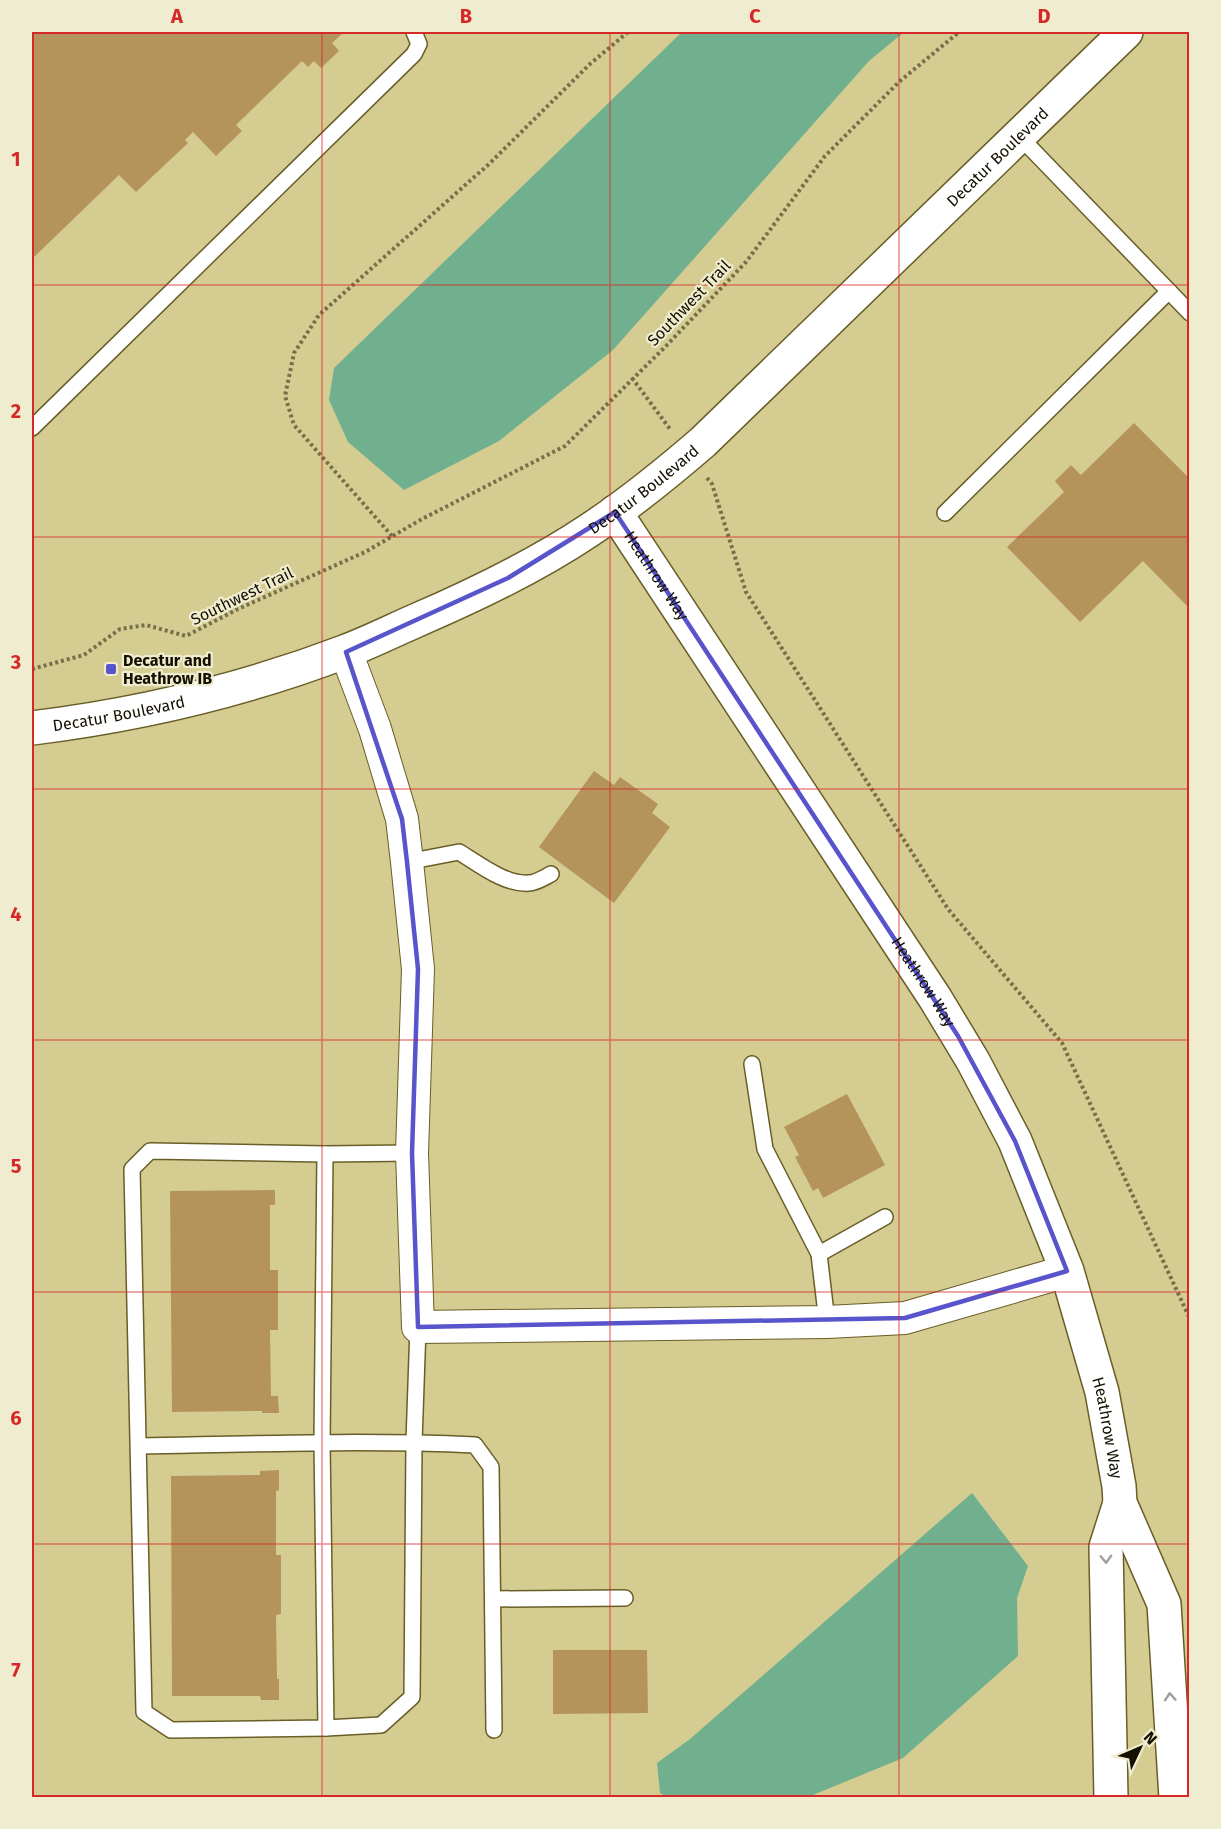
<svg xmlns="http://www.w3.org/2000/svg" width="1221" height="1829" font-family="'Fira Sans',sans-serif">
<rect width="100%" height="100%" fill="#d5cc92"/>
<!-- water -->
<g fill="#70b08e">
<path d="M682 32H904L869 61 613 350 499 441 404 490 348 442 329 400 334 368Z"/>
<path d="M972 1493 1028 1566 1017 1598 1018 1656 903 1758 808 1797 669 1798 660 1793 657 1763 690 1739Z"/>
</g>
<!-- building -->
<g fill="#b5945c">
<path d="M32 32H344L332 43 339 51 321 68 314 61 308 67 302 61 236 125 242 131 216 156 193 132 185 140 188 143 136 192 119 175 32 259Z"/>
<path d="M1134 423 1190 479V609L1143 561 1080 622 1007 547 1064 492 1055 481 1071 465 1081 475Z"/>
<path d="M594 771 614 785 620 777 658 804 652 813 670 827 614 903 539 847Z"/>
<path d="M847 1094 885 1165 823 1198 818 1188 813 1191 795 1157 799 1155 784 1127Z"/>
<path d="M275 1190V1205H270V1270H278V1330H270L271 1396H278L279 1413H262V1411L172 1412 170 1191Z"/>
<path d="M279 1470V1490L276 1491V1555H281V1614L276 1615 277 1679H279V1700H261L260 1696H172L171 1476 260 1475V1471Z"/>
<path d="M553 1650H647L648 1713 553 1714Z"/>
</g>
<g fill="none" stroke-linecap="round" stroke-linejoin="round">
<defs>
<g id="service">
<path d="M1019 136 1190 313"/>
<path d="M32 428 414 54 419 44 414 32"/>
<path d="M945 513 1169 291"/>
<path d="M407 862 459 852C479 864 505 885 529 883 536 883 545 877 551 874"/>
<path d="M752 1064 765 1149 819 1254 827 1322"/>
<path d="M412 1153 325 1154 150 1151 132 1169 144 1712 171 1730 326 1728 381 1725 412 1697 414 1442 418 1327"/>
<path d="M325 1154 322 1442 326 1728"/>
<path d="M819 1254 885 1217"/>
<path d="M140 1446C251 1444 363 1440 475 1445L491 1467 494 1730"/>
<path d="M493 1599 625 1598"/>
</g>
<path id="minor" d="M346 652 375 729 402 819 407 862 418 969 412 1153 418 1327 827 1322 905 1318 1067 1271"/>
<g id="tertiary">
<path id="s1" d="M615 512 935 998 973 1061 1015 1141 1067 1271 1102 1392 1119 1486 1120 1503 1164 1604 1176 1798"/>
<path id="s2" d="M32 728C138 715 244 690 344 652 368 643 392 631 415 621 475 595 534 567 588 531 629 504 666 474 703 442L1126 32"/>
<path d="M1111 1798 1106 1547 1120 1503"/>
</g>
</defs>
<!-- service casing -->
<use href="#service" stroke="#685e27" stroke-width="18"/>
<!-- minor casing -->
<use href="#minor" stroke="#685e27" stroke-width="34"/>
<!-- tertiary casing -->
<use href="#tertiary" stroke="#685e27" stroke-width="36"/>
<!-- path -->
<g stroke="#766f4a" stroke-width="4" stroke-dasharray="3 3" stroke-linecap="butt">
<path d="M632 378 670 429"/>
<path d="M707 478 712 484 746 592 948 909 1062 1043 1190 1319"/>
<path d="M392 536 294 425 285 396 294 353 319 315 489 164 590 64 628 32"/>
<path d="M32 669 84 655 120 629 146 625 186 636 238 609 365 552 422 519 565 446 665 347 746 262 825 156 900 81 959 32"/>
</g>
<!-- service -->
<use href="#service" stroke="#fff" stroke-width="15"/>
<!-- minor -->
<use href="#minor" stroke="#fff" stroke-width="32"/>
<!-- tertiary -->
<use href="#tertiary" stroke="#fff" stroke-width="33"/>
</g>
<!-- one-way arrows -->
<defs><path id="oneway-chevron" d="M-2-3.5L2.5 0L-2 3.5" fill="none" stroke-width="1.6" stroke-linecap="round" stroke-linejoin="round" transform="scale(1.5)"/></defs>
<g stroke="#a19f99">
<use href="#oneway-chevron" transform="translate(1106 1559) rotate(88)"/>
<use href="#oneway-chevron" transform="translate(1170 1697) rotate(-94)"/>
</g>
<!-- marked area -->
<path fill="none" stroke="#5854cb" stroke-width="4.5" stroke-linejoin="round" d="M615 512 958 1036 1015 1141 1067 1271 905 1318 418 1327 412 1153 418 969 407 862 402 819 346 652 508 578Z"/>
<!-- grid -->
<path fill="none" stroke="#d62828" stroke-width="1.5" stroke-opacity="0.55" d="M322 32V1798M610 32V1798M899 32V1798M32 285H1190M32 537H1190M32 789H1190M32 1040H1190M32 1292H1190M32 1544H1190"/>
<!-- markers -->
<rect fill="#5854cb" stroke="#f0eccf" stroke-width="2" x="105" y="663" width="12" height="12" rx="3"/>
<g text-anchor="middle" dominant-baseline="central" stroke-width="4.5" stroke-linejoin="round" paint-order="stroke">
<!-- street labels -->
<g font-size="16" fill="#141000" stroke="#f0eccf">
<text stroke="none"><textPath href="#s2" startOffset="1150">Decatur Boulevard</textPath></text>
<text transform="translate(689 303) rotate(-46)">Southwest Trail</text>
<text stroke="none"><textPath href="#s2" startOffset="664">Decatur Boulevard</textPath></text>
<text stroke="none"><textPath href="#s1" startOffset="76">Heathrow Way</textPath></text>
<text transform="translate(242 596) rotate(-26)">Southwest Trail</text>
<text stroke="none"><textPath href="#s2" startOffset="88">Decatur Boulevard</textPath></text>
<text stroke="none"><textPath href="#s1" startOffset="562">Heathrow Way</textPath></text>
<text stroke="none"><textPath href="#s1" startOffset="1048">Heathrow Way</textPath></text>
</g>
<!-- poi labels -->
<g font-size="16" font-weight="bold" fill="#141000" stroke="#f0eccf" text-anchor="start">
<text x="123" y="660">Decatur and<tspan x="123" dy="18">Heathrow IB</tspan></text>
</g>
</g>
<!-- border -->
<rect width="1221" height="1829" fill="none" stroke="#f0eccf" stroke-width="66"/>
<!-- north arrow -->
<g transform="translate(1140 1748) rotate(46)" stroke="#f0eccf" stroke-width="4.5" paint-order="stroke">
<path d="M0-4.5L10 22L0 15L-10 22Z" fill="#141000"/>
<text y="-9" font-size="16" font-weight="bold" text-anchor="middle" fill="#141000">N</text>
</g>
<rect x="33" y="33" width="1155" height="1763" fill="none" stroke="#d62828" stroke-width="2"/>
<g font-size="20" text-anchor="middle" font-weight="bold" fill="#d62828">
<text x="177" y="23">A</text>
<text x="466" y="23">B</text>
<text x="755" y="23">C</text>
<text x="1044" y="23">D</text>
<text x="16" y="166">1</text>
<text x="16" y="418">2</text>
<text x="16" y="669">3</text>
<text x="16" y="921">4</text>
<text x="16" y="1173">5</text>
<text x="16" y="1425">6</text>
<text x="16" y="1677">7</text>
</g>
</svg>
